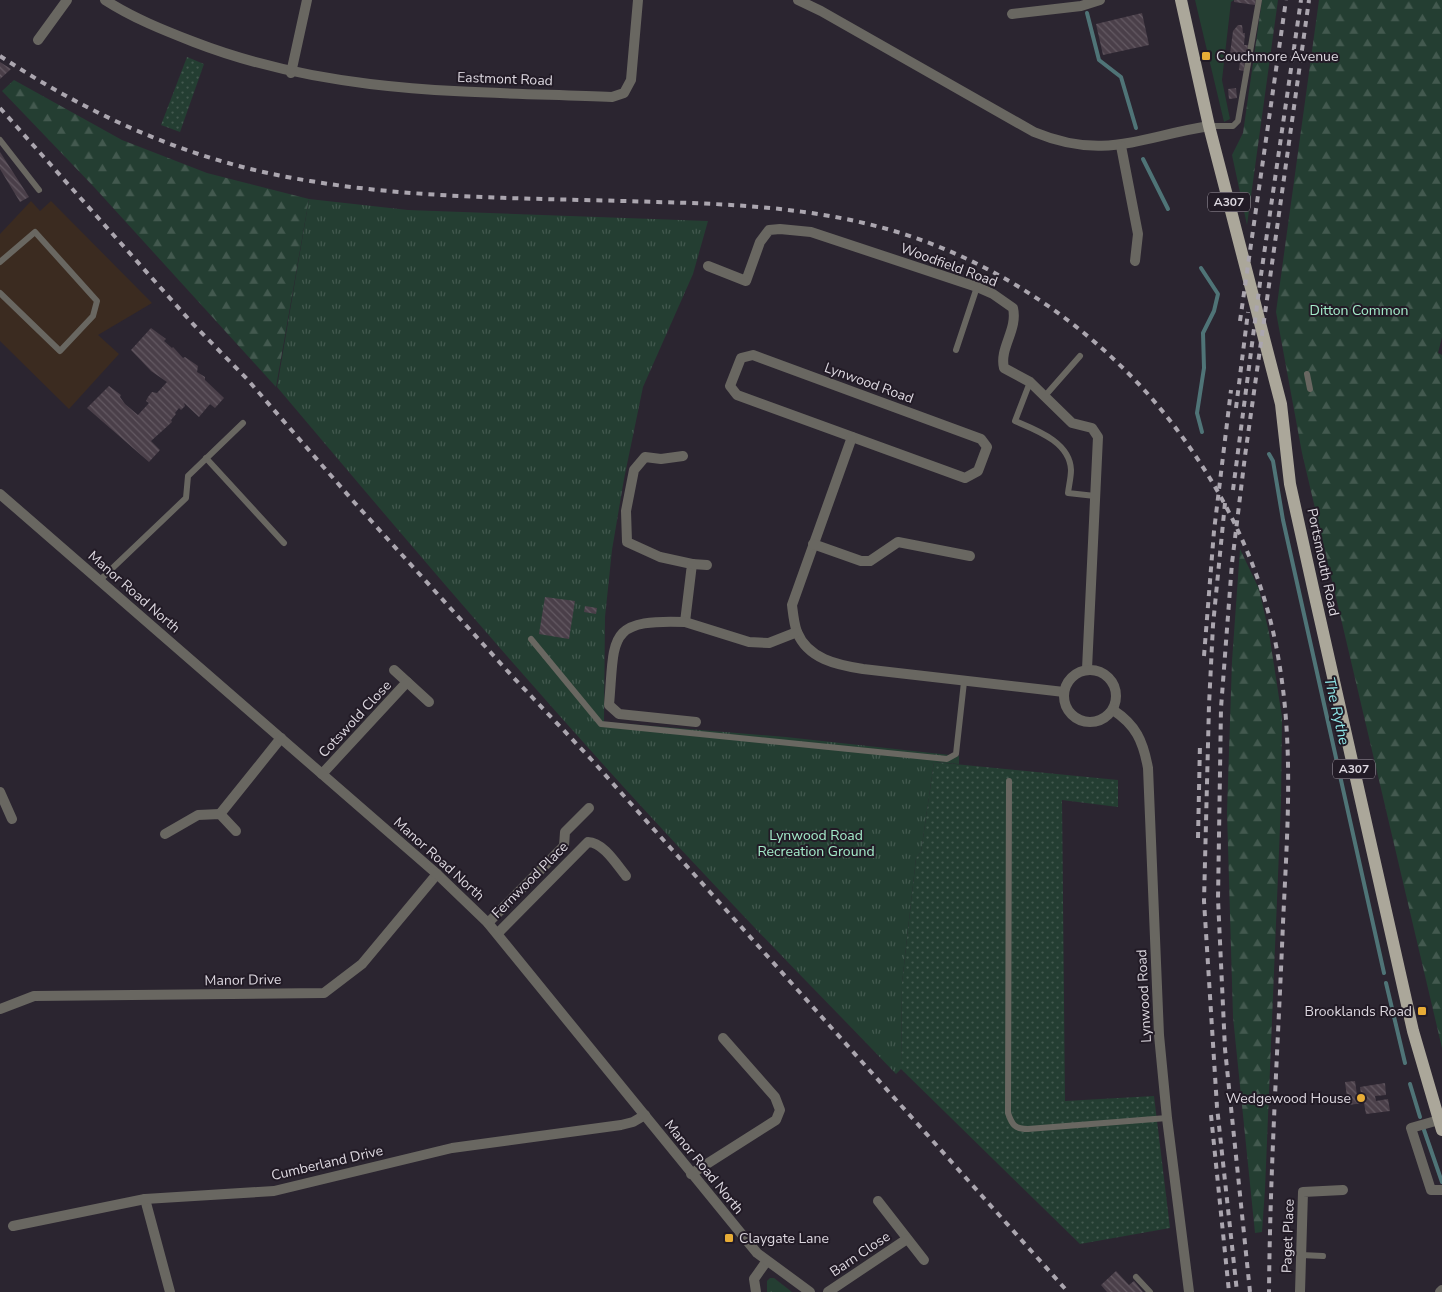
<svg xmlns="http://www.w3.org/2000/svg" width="1442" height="1292" font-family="'Nunito Sans',sans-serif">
<defs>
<pattern id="forest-firs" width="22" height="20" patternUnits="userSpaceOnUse" patternTransform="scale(1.25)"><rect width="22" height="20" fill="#243e32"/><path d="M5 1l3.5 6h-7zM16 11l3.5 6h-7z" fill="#43594f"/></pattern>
<pattern id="park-tufts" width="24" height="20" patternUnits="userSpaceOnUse" patternTransform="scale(1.25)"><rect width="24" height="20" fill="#243e32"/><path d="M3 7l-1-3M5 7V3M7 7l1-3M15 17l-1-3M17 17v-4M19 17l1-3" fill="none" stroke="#43594f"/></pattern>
<pattern id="garden-dots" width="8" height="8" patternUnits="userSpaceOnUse" patternTransform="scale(1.25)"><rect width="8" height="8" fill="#243e32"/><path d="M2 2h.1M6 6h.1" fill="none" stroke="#43594f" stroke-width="1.8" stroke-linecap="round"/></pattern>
<pattern id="building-back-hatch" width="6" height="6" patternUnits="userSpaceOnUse" patternTransform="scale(1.25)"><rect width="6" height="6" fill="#4a3f49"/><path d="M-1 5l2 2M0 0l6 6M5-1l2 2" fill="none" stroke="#645a63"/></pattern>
</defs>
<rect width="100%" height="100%" fill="#2b2530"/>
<!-- industrial -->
<path fill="#3b2b20" d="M31 201 40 211 51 201 152 303 98 335 119 354 69 409 0 341V234Z"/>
<!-- grass -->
<path fill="#243e32" d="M1195 0H1234L1231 2 1222 80 1230 119 1224 122Z"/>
<!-- forest -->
<g fill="url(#forest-firs)">
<path d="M1262 0H1278L1247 225 1232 155 1243 133Z"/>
<path d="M1319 0H1442V337L1438 353 1442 355V1048L1302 453 1276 312Z"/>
<path d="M14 80 122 140 207 173 309 199 276 387 94 187 2 91Z"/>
<path d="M1240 549 1259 589 1269 633 1282 717 1281 803 1265 1189 1262 1232 1255 1233 1233 1017 1227 812 1232 661Z"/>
</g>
<!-- park -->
<g fill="url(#park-tufts)">
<path d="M309 199 408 210 708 221 693 274 643 387 624 479 612 550 605 617 604 722 786 737 959 756V764L934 762 921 852 916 858 902 983 901 1069 896 1074C833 1008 768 943 706 876 557 718 417 553 277 387Z"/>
<path d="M770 1278H774L792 1292H767V1281Z"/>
</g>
<!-- garden -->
<g fill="url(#garden-dots)">
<path d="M187 57 204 64 180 132 161 125Z"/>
<path d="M934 762 1118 780V807L1062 800 1065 1101 1154 1096 1170 1228 1080 1244 901 1069 902 983 916 858 921 852Z"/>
</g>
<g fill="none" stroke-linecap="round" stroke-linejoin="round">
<!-- stream -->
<g stroke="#4f7477" stroke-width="4">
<path d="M1087 13 1099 60 1121 77 1136 128"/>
<path d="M1143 159 1168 209"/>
<path d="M1201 268 1218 294 1214 311 1203 333 1204 368 1197 413 1202 432"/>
<path d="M1269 454 1273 461 1283 520 1384 973"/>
<path d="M1386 983 1405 1063"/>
<path d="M1410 1084 1420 1117"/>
<path d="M1424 1130 1442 1182"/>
</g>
</g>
<!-- building -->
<g fill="url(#building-back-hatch)">
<path d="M1234 0H1256L1255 5 1234 2Z"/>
<path d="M1142 13 1149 45 1103 55 1096 24Z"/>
<path d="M1238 25H1242L1243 33H1245L1244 45H1248L1246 57 1230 54 1233 31Z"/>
<path d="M1240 60H1245L1244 71 1239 70Z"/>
<path d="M0 62 11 69 0 79Z"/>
<path d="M1236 88 1237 98 1229 99 1228 89Z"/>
<path d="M0 152 29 197 20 202 0 169Z"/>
<path d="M151 328 166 339 164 341 172 348 173 347 183 358 185 357 198 366 197 372 205 377V380L224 398 215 408 210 404 199 417 184 403 185 406 181 410 179 408 175 413 176 414 171 420 172 422 151 441 160 450 149 462 87 408 109 386 121 395 120 397 125 404 138 415 149 403 146 401 148 397 152 392 157 393 167 382 151 371 131 350Z"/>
<path d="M545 597 575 601 569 639 539 634Z"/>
<path d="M585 606 597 608 596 614 584 612Z"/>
<path d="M1355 1081 1357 1095 1361 1094 1360 1087 1385 1083 1386 1095 1375 1096 1376 1101 1388 1099 1390 1111 1366 1114 1364 1103 1348 1105 1345 1082Z"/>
<path d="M1116 1271 1129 1285 1134 1281 1143 1292H1107L1101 1285Z"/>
</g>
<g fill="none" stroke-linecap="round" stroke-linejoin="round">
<!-- service -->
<g stroke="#696761" stroke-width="6">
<path d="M1209 126H1233L1238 121 1259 0"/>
<path d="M0 140 39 190"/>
<path d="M0 262 35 232 97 301 93 316 60 351 0 293"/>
<path d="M956 350 977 287"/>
<path d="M1307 374 1310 389"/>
<path d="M1030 382 1015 421C1036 430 1070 442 1071 470 1071 477 1069 485 1068 493L1095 496"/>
<path d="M1044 397 1080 356"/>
<path d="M206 458 284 543"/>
<path d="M100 580 186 498 188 476 243 423"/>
<path d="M531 639 601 724 947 759 956 754 964 682"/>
<path d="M1009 781 1008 1113C1012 1125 1015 1129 1028 1129L1167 1118"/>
<path d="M1301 1255 1323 1256"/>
<path d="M1136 1277 1150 1292"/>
</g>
<!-- minor -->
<g stroke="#696761" stroke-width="10">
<path d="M105 0C133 18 163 30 194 42 331 95 468 91 612 97L624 93 631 80 638 0"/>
<path d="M798 0 821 11 1034 132C1104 161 1140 137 1209 126"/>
<path d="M1012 14 1081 6 1100 0"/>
<path d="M38 40 67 0"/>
<path d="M291 73 307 0"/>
<path d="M1121 146 1138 234 1135 261"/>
<path d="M708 266 746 281 760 242 769 230 780 229 811 232 977 287 993 294 1013 308C1018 330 999 348 1004 368L1030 382 1072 423 1092 428 1098 437 1087 669"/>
<path d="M753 355 981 439 987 447 978 471 965 478 737 395 730 386 741 358Z"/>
<path d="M852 437 792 605C793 613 794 624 797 632 808 659 837 665 863 669L1064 692"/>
<path d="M683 456 661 459 645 457 634 470 626 511 627 542 660 557 692 564 685 622 749 642 769 643 797 632"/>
<path d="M813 544 861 561H870L898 542 970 556"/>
<path d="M692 564 707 565"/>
<path d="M685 622C606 619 615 637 609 705L619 714 696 722"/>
<path d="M394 670 429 702"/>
<circle cx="1090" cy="696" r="26"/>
<path d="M1113 710C1136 725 1143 741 1148 768L1159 1035 1167 1118 1189 1292"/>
<path d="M322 774 407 682"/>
<path d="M0 792 12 819"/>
<path d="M220 814 281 738"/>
<path d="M165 834 198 815 220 814 236 831"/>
<path d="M488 923 564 846 565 832 589 808"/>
<path d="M498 933 588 842C603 842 617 865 626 876"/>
<path d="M0 1009 34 996 324 993 362 964 437 874"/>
<path d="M1439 1120 1411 1128 1431 1190H1442"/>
<path d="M691 1174 776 1120 780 1110 775 1097 723 1038"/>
<path d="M145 1199 170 1292"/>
<path d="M878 1201 924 1260"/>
<path d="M13 1226 145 1199 274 1191 452 1148 621 1125 633 1122 645 1115"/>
<path d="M756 1292 754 1279 766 1262"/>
<path d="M828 1292 907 1239"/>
<path d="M1300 1292 1303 1192 1343 1190"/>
<path d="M1440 1292 1442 1290"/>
</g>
<!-- tertiary -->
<path stroke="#696761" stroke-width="10" d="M0 494 437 874 488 923 757 1253 810 1292"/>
<!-- primary -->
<path stroke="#aba79a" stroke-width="12" d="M1181 0 1209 126 1281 404 1290 484 1315 597 1413 1031 1442 1130"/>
<!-- rail -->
<g stroke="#aba6af" stroke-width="4" stroke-dasharray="6 6" stroke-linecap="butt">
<path d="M0 56C96 119 196 163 310 181 424 200 542 198 657 202 736 204 817 208 894 231 991 260 1079 318 1147 393 1214 469 1263 562 1279 662 1294 749 1287 836 1283 923 1278 1046 1270 1169 1269 1292"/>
<path d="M0 108 193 324 247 379 354 502 512 676 590 758 1068 1292"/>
<path d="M1240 321 1286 0"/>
<path d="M1236 408 1248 312"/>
<path d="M1233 490 1261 275 1301 0"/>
<path d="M1225 503 1213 625 1209 705 1204 901 1217 1107 1237 1292"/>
<path d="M1204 656 1214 531 1231 390"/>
<path d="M1198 838 1200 743"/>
<path d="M1211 1115 1229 1292"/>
<path d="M1250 1292 1225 1049 1218 899 1221 708 1232 563 1245 456 1309 0"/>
</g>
</g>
<!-- markers -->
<g fill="#e7ac36" stroke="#221b26" stroke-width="2">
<rect x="1201" y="51" width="10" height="10" rx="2.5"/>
<rect x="1417" y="1006" width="10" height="10" rx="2.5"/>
<circle cx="1361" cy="1098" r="5"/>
<rect x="724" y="1233" width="10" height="10" rx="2.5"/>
</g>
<g text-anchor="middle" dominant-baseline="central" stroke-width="4" stroke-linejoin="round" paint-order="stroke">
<!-- shield labels -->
<g fill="#221b26" stroke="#a59fa8" stroke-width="1">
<rect x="1208" y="192.5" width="42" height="19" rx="4"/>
<rect x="1333" y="759.5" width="42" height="19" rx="4"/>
</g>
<g font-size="12" font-weight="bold" fill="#ddd8e0">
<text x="1229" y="202">A307</text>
<text x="1354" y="769">A307</text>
</g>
<!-- poi labels -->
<g font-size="14" fill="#ddd8e0" stroke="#221b26" text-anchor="start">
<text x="1216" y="56">Couchmore Avenue</text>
<text x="1412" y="1011" text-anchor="end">Brooklands Road</text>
<text x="1351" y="1098" text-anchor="end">Wedgewood House</text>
<text x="739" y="1238">Claygate Lane</text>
</g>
<!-- street labels -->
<g font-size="14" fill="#ddd8e0" stroke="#221b26">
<text transform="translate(505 79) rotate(2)">Eastmont Road</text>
<text transform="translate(949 265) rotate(20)">Woodfield Road</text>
<text transform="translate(869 383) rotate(20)">Lynwood Road</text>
<text transform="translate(1323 562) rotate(78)">Portsmouth Road</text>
<text transform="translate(134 592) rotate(41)">Manor Road North</text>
<text transform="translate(355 719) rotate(-47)">Cotswold Close</text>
<text transform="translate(439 859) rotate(42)">Manor Road North</text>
<text transform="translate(530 880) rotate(-45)">Fernwood Place</text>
<text transform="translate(243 980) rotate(-1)">Manor Drive</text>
<text transform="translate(1144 996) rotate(-93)">Lynwood Road</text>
<text transform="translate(327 1163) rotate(-13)">Cumberland Drive</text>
<text transform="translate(704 1167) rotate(51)">Manor Road North</text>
<text transform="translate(1288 1236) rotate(-88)">Paget Place</text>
<text transform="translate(860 1254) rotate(-34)">Barn Close</text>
</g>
<!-- park labels -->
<g font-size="14" fill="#a4ecca" stroke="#221b26">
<text x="1359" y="310">Ditton Common</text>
<text x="816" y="835">Lynwood Road<tspan x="816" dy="16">Recreation Ground</tspan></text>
</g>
<!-- water labels -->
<g font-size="15" font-style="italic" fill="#8ee6e8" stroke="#221b26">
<text transform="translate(1337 711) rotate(77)">The Rythe</text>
</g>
</g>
</svg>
